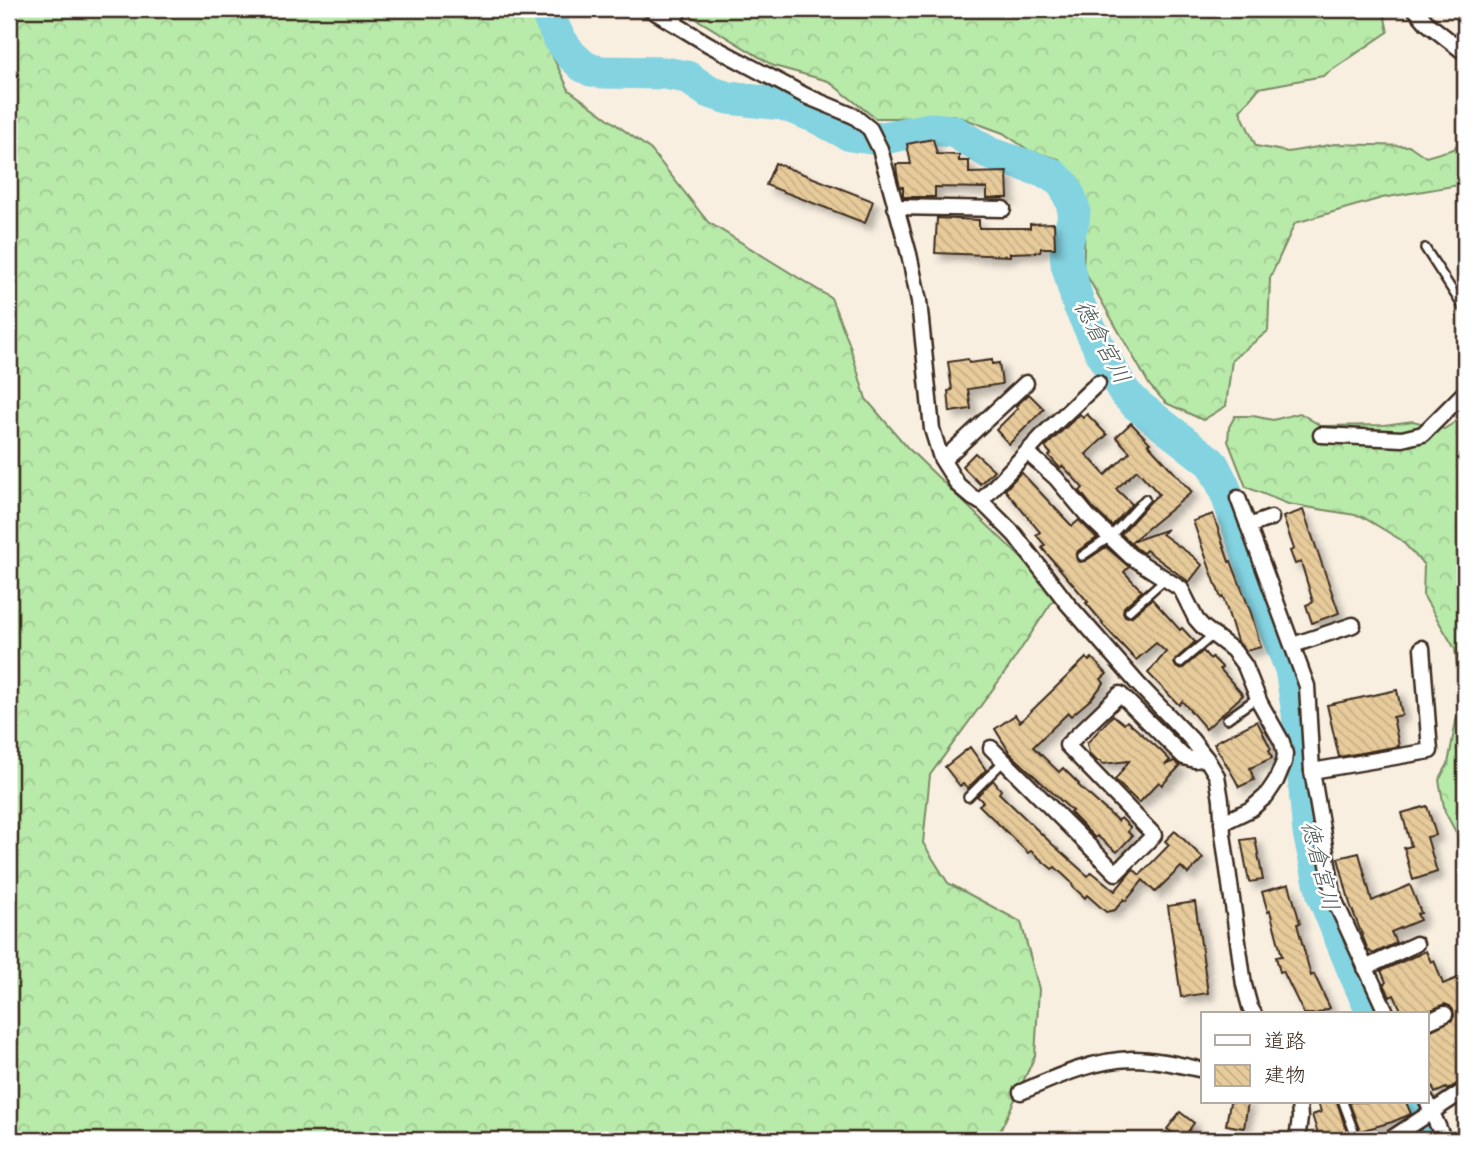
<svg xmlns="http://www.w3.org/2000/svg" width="1474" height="1149" font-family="'Architects Daughter','Klee One',sans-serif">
<defs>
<pattern id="forest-crowns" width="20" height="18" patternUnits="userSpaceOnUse" patternTransform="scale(1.75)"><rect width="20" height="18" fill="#b8eaaa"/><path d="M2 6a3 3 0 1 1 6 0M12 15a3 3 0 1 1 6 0" fill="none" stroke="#9fc992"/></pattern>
<pattern id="building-back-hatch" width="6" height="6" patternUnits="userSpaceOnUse" patternTransform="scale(1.75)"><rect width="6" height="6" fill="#e7cb9b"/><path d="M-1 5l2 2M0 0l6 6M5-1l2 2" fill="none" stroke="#c7ae85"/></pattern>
<filter id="shadow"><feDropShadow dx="6" dy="6" stdDeviation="3.5" flood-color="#0004"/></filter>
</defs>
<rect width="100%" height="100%" fill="#f8efe1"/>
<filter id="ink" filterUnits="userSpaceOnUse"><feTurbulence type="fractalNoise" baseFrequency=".0143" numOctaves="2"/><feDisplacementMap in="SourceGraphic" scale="14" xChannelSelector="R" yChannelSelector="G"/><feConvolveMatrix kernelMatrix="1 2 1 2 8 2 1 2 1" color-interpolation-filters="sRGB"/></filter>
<g filter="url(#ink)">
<!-- forest -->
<g fill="url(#forest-crowns)" stroke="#7a8a64" stroke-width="2">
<path d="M9 9H544L538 26 569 90 651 150 708 222 831 298 849 343 866 399 907 447 1051 587 1056 596 1009 667 930 775 923 843 948 883 1021 922 1039 989 1035 1056 996 1140H9Z"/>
<path d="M680 9H1383L1388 32 1323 76 1259 88 1240 111 1256 146 1288 152 1335 144 1410 146 1426 157 1454 149 1465 132V184L1382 198 1295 223 1270 278 1268 331 1232 360 1226 406 1203 420 1166 403 1150 386 1083 269 1085 225 1081 201 1059 159 1030 151 1003 133 954 115 903 118H875L828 81 774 66Z"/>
<path d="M1300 413 1321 426 1384 425 1413 421 1444 429 1465 416V751L1461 760 1465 782V847H1464L1445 812 1439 780 1448 764 1456 721 1462 703 1455 649 1423 595 1424 565 1401 540 1361 516 1288 504 1246 487 1228 441 1229 427 1235 416H1253L1273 420Z"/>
</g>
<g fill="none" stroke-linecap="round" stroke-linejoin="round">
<!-- river -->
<g stroke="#84d3e1" stroke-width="33">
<path d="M545 9 559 38 571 55 583 66 591 70 602 72 664 73 687 77 709 92 729 98 783 104 814 116 850 135 878 139 930 129 953 131 991 154 1052 174 1064 185 1071 200 1074 210 1073 220 1066 246 1067 264 1078 303 1104 358 1125 393 1137 405 1209 461 1213 465 1224 487 1274 626 1291 669 1298 713 1309 833 1323 895 1353 969 1373 1014"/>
<path d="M1414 1102 1431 1140"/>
</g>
</g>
<!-- building -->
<g fill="url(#building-back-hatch)" stroke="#3b2a1e" stroke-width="2" filter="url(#shadow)">
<path d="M933 139 937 154 959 155V161H969V173L1007 172 1008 198H987V188L935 187V197H903V187H900L897 174 896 164H911L907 144Z"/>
<path d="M775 163 873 201 865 223 766 185Z"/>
<path d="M937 218 979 220V228H1030V224L1054 223 1055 248H1041L1040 252 1010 253V256L935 253Z"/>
<path d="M968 359 969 363 992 360V364L999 363 1002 384 968 389 971 409 950 412 948 391 952 390 948 362Z"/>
<path d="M1029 394 1044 409 1009 444 996 430 1018 408 1016 406Z"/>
<path d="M1080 414 1083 418 1087 414 1107 435 1086 454 1105 475 1130 452 1116 437 1131 423 1150 443 1148 444 1192 492 1131 542 1168 529 1162 534 1194 557 1202 565 1189 582 1146 550 1143 553 1136 548 1121 534 1151 501 1159 494 1137 470 1116 489 1132 504 1112 526 1094 509 1080 491 1083 488 1063 466 1060 468 1049 456 1051 454 1045 447Z"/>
<path d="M975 453 994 470 980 484 962 466Z"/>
<path d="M1021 472 1072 526 1079 520 1097 538 1078 551 1076 556 1077 560 1080 562 1085 561 1106 547 1129 567 1124 572 1142 591 1124 607 1123 612 1125 616 1128 617 1132 616 1152 599 1180 630 1182 628 1195 642 1176 659 1174 663 1176 667 1179 669 1183 668 1203 651 1210 659 1212 657 1222 667 1220 669 1243 695 1206 729 1182 701 1179 705 1148 673 1166 652 1156 643 1136 660 1102 624 1103 623 1086 603 1088 602 1042 548 1045 545 1036 535 1040 532 1005 490Z"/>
<path d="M1303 510 1339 613 1312 623 1306 605 1313 602 1301 562 1295 564 1290 551 1294 549 1283 517Z"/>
<path d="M1213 514 1229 562 1231 561 1251 613 1261 647 1246 651 1237 641 1223 597 1221 598 1210 569 1193 521Z"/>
<path d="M1086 658 1089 661 1092 658 1107 674 1101 679 1104 683 1091 699 1071 716 1068 713 1033 747 1059 772 1063 768 1079 784 1078 785 1118 821 1121 818 1130 827 1128 832 1132 836 1117 852 1097 836 1095 838 1070 812 1072 811 1010 753 995 729 1015 715 1020 722Z"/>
<path d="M1397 690 1402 715 1393 717 1399 746 1339 757 1327 705Z"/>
<path d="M1113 715 1124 724 1127 721 1160 750 1170 760 1165 765 1174 761 1180 766 1162 785 1159 782 1139 803 1115 780 1129 761 1103 764 1100 761H1097L1089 753 1087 743Z"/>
<path d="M1257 721 1271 749 1269 750 1272 758 1250 768 1254 780 1239 787 1235 779 1214 744 1217 741Z"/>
<path d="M970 747 986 770 968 788 963 784 960 786 945 767Z"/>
<path d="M993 780 1001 790 999 793 1052 844 1088 876 1092 872 1115 891 1133 869 1140 875 1169 845 1165 841 1175 831 1203 858 1188 874 1181 867 1155 892 1143 880 1126 901 1124 899 1115 910 1106 912 1087 895 1085 898 1073 887 1071 882 1055 867 1052 869 1031 851 1028 853 979 805 983 802 977 796Z"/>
<path d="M1427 806 1436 835 1427 837 1437 872 1413 880 1404 848 1411 846 1402 813Z"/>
<path d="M1255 838 1263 880 1249 882 1241 840Z"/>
<path d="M1359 853 1372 901 1410 885 1421 913 1417 914 1420 920 1391 932 1396 943 1373 954 1368 950 1350 904 1338 858Z"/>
<path d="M1289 884 1300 923 1297 924 1311 976 1314 974 1330 1008 1316 1014H1304L1283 971 1280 972 1276 957 1282 956 1270 911 1268 912 1262 892Z"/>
<path d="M1195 902 1208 993 1181 997 1168 906Z"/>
<path d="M1426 951 1431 962 1434 960 1443 984 1465 975V1036L1459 1039 1465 1054V1080L1460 1082 1447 1090 1446 1088 1435 1093 1427 1076V1067L1432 1065 1427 1053V1032L1452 1020 1454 1016 1453 1010 1450 1006 1445 1004 1422 1014H1403L1394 995 1390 997 1384 984 1386 982 1381 971Z"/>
<path d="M1230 1102H1248L1244 1128 1226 1125Z"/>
<path d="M1318 1102H1337L1348 1135 1341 1137 1343 1140H1320L1312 1115 1321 1112Z"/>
<path d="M1349 1102H1406L1411 1114 1392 1122 1360 1131Z"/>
<path d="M1180 1112 1194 1123 1182 1140 1167 1129Z"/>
</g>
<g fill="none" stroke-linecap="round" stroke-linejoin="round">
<defs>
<g id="service">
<path d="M1425 248 1465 310"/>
<path d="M1082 556 1110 537 1145 499"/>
<path d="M1129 611 1165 579"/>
<path d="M1180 663 1213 635"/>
<path d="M1227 719 1258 697"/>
<path d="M968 797 1004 761"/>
<path d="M1343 1102 1357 1140"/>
</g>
<g id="minor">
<path d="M650 9 708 44 806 96 854 116 870 129 880 149 909 254 919 301 932 429 941 458 958 485 973 498 983 503 1015 535 1067 603 1138 684 1191 739 1206 758 1217 776 1221 800 1223 834 1244 985 1250 1007 1254 1014"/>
<path d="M1415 9 1427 23 1465 53"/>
<path d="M672 22 680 9"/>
<path d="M895 207 1003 209"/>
<path d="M1321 435 1402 439 1423 434 1465 392"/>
<path d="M1028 453 1056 478 1087 515 1130 556 1181 589 1196 619 1203 627 1233 650 1245 666 1260 703 1282 742 1285 754 1284 762 1276 781 1266 796 1251 809 1222 823"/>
<path d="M943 460 1026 383"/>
<path d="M1238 498 1307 686 1312 771 1334 899 1387 1014"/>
<path d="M980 502 1046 432 1098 383"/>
<path d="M1248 526 1271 518"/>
<path d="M1293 645 1353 625"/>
<path d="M991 748 1116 873 1154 835 1067 745 1120 694 1184 757 1195 760 1206 758"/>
<path d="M1312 771 1430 751 1422 648"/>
<path d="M1365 968 1416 944"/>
<path d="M1427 1022 1445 1014"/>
<path d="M1021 1092C1056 1077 1093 1060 1132 1059 1156 1059 1180 1065 1203 1070"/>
<path d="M1427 1101 1444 1140"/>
<path d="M1297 1140 1300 1118 1299 1102"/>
<path d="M1389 1140 1465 1090"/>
</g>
</defs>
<!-- service casing -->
<use href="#service" stroke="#3b2a1e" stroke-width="12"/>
<!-- minor casing -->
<use href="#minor" stroke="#3b2a1e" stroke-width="19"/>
<!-- service -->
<use href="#service" stroke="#fff" stroke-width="7"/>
<!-- minor -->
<use href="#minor" stroke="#fff" stroke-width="14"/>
</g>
</g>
<g text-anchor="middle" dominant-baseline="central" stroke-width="5" stroke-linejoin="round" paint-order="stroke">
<!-- water labels -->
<g font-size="23" font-style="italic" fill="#515d58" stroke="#fff">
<text transform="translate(1102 342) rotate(62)">徳倉宮川</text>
<text transform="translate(1320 866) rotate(76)">徳倉宮川</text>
</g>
</g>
<!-- margin -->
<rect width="1474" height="1149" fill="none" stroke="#fff" stroke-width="35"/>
<rect x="18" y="18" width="1439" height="1114" fill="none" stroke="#3b2a1e" stroke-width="2.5" filter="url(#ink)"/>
<!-- legend -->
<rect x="1201" y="1012" width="228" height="91" fill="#ffffff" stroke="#b1aaa5" stroke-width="2"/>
<rect x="1215" y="1035" width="35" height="10" fill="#ffffff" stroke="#b1aaa5" stroke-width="2"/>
<text x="1264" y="1048" font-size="21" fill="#3b2a1e">道路</text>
<rect x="1215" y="1065" width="35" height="21" fill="url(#building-back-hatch)" stroke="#b1aaa5" stroke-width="2"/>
<text x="1264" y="1082" font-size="21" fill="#3b2a1e">建物</text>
</svg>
